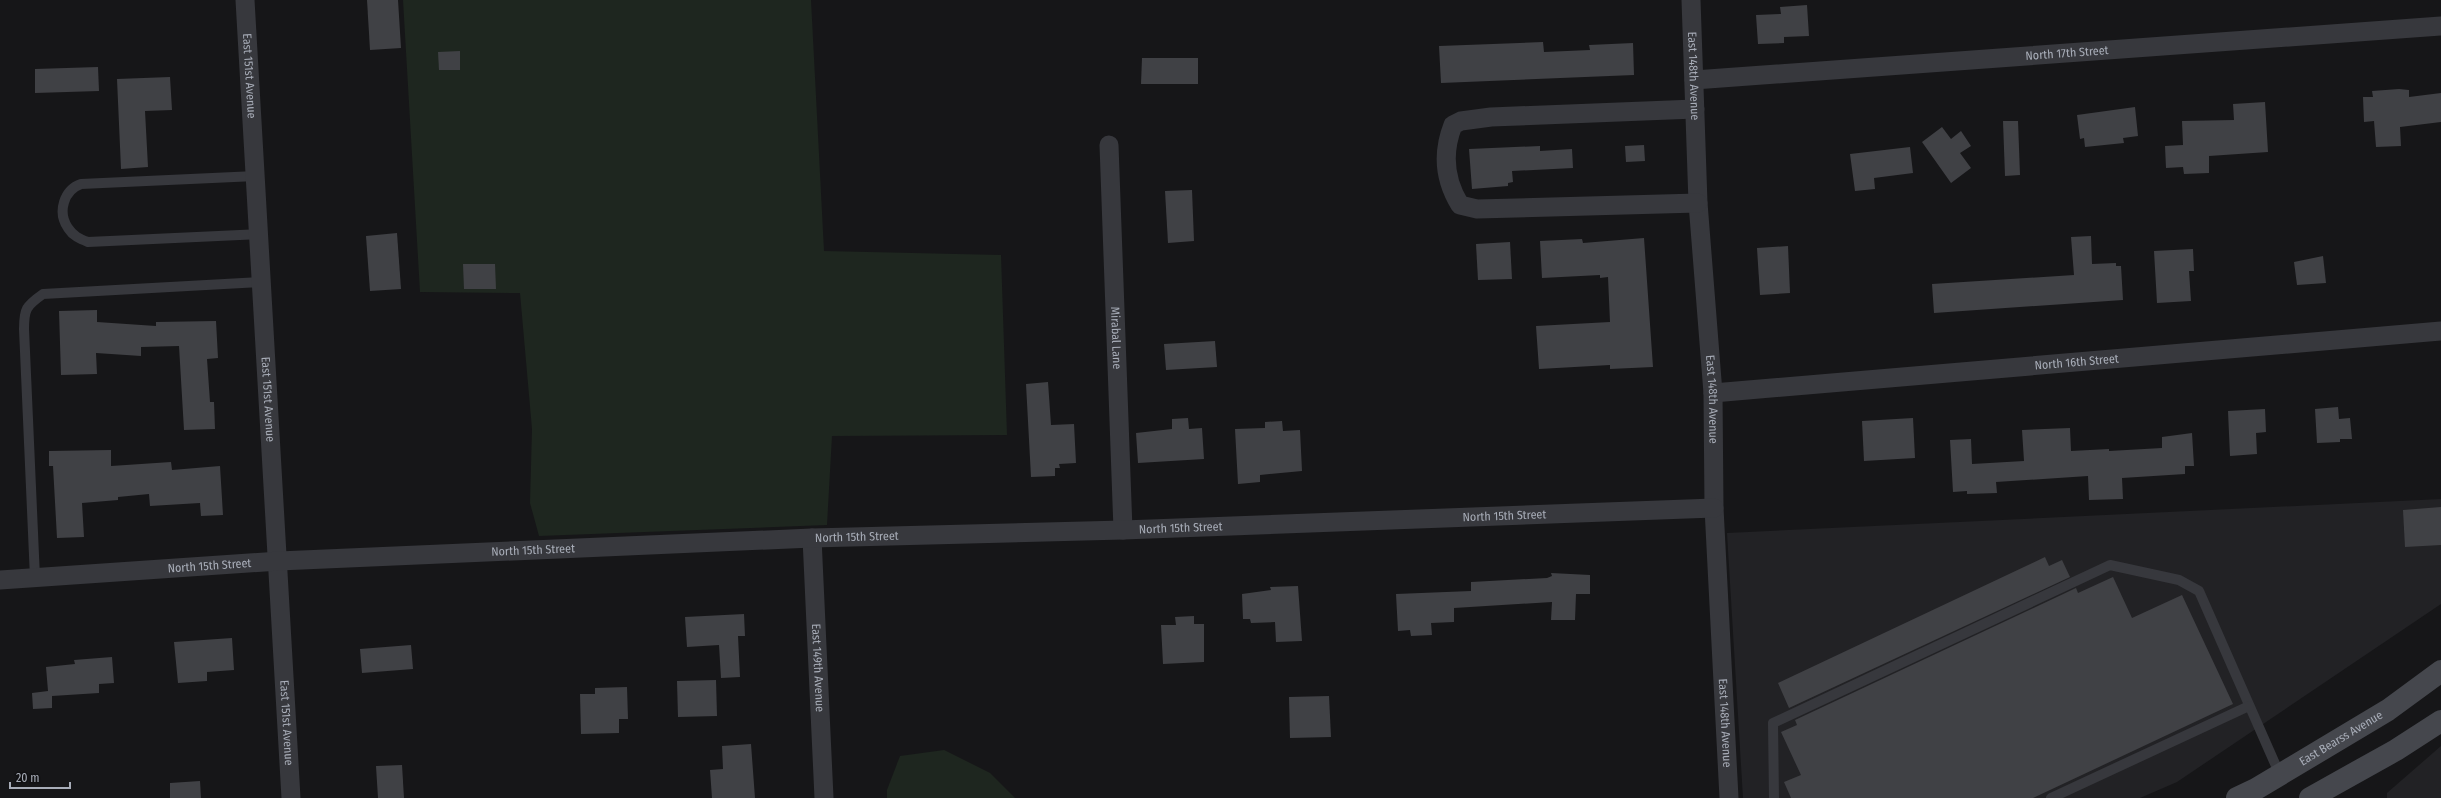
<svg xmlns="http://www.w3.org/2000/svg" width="2441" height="798" font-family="'Fira Sans Condensed',sans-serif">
<rect width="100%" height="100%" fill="#161618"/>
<!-- built -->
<g fill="#222225">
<path d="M2441 499V604L2177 782 2140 798H1743L1727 533Z"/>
<path d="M2441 746V798H2387V793Z"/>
</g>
<!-- green -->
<g fill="#1e261f">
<path d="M403 0H811L824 251 1001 255 1007 435 832 436 827 525 539 536 530 503 532 429 520 293 420 292Z"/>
<path d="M944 750 990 773 1015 798H887V790L900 756Z"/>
</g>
<!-- building -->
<g fill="#404145">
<path d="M367 0H398L401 48 370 50Z"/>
<path d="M1807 5 1809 36 1784 37V43L1758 44 1756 15 1781 14 1780 7Z"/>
<path d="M1543 42 1544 52 1590 50 1589 45 1633 43 1634 75 1441 83 1439 46Z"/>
<path d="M460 51V70H439L438 52Z"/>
<path d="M1142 58H1198V84H1141Z"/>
<path d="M98 67 99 91 35 93V69Z"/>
<path d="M170 77 172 110 145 111 148 167 121 169 117 79Z"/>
<path d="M2399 89 2409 90V97L2441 93V122L2400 127 2401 146 2376 147 2374 121 2364 122 2363 97H2373L2372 91Z"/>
<path d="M2265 102 2268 152 2209 156V173L2184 174 2183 167 2166 168 2165 146 2183 145 2182 121 2234 120 2233 104Z"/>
<path d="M2135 107 2138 136 2123 138 2124 143 2085 147 2084 138 2080 139 2077 115Z"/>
<path d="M2003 121H2018L2020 175 2005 176Z"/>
<path d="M1942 127 1951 139 1961 131 1971 146 1960 153 1971 168 1951 183 1922 142Z"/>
<path d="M1644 145 1645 161 1626 162 1625 146Z"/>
<path d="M1540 146V151L1572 149 1573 168 1512 171 1513 182 1508 183V186L1472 189 1469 149Z"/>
<path d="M1910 147 1913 173 1874 178 1875 189 1855 191 1850 154Z"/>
<path d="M1192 190 1194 241 1168 243 1165 191Z"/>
<path d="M397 233 401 289 370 291 366 236Z"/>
<path d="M2091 236 2092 264 2116 263V266H2121L2123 300 1934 313 1932 284 2074 275 2071 237Z"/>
<path d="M1644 238 1653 367 1610 369V365L1539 369 1536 326 1610 322 1608 277 1600 278V275L1542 278 1540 241 1582 239 1583 243Z"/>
<path d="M1510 242 1512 279 1478 280 1476 244Z"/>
<path d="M1788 246 1790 293 1760 295 1757 248Z"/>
<path d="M2193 249 2194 271H2189L2191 301 2157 303 2154 251Z"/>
<path d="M2323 256 2326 283 2297 285 2294 262Z"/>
<path d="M463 264H495L496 289H464Z"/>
<path d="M97 310V322L156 326V322L216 321 218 358 207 359 210 402H214L215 429 184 430 179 346 141 347V356L96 353 97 374 61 375 59 311Z"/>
<path d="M1215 341 1217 367 1166 370 1164 344Z"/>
<path d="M1048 382 1051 425 1074 424 1076 463 1059 464 1060 468H1055V476L1031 477 1026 384Z"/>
<path d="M2338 407 2339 419 2350 418 2352 439H2340V442L2317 443 2315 409Z"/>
<path d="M2265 409 2266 432 2256 433 2257 454 2230 456 2228 411Z"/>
<path d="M1188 418 1189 429 1202 428 1204 459 1138 463 1136 433 1172 429V419Z"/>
<path d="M1913 418 1915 458 1864 461 1862 421Z"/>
<path d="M1282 421 1283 431 1300 430 1302 471 1260 475V482L1238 484 1235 429 1265 428V422Z"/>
<path d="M2070 428 2071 451 2109 449V451L2162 448V437L2192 433 2194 466H2185V474L2122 478 2123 499 2089 500 2088 476 1996 482 1997 493 1967 494V491L1953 492 1950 440 1971 439 1972 464 2024 461 2022 430Z"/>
<path d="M111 450V466L171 462 172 470 220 466 223 515 201 516 200 503 150 506 149 494 118 497V500L82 503 84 537 57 538 53 466H49V451Z"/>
<path d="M2441 507V545L2405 547 2403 510Z"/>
<path d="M2045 557 2049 566 2062 560 2070 577 1789 708 1778 683Z"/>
<path d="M1551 573 1590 575V594H1576L1575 620H1551L1552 602 1454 608V622L1431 623 1432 635 1411 636 1410 630 1398 631 1396 594 1471 591V582L1547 578 1552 576Z"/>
<path d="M2113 577 2132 618 2182 595 2233 704 2033 798H1791L1784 782 1801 775 1781 732 1797 725 1795 720 2076 588 2078 593Z"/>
<path d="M1298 586 1302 641 1276 642 1275 622 1251 623 1250 619H1243L1242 594 1271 590 1270 587Z"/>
<path d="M744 614 745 636H738L740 677 721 678 719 645 687 647 685 617Z"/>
<path d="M1194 616V624H1204V662L1163 664 1161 625H1176L1175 617Z"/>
<path d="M232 638 234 670 207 672V681L178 683 174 642Z"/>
<path d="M411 645 413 669 362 673 360 649Z"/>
<path d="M112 657 114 683 99 684V693L52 696V708L33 709 32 693 48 691 46 667 75 664 74 660Z"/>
<path d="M716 680 717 716 678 717 677 681Z"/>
<path d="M627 687 628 719H619V733L581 734 580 694H595V688Z"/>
<path d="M1329 696 1331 737 1290 738 1289 697Z"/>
<path d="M751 744 755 798H712L710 770 723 769 722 746Z"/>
<path d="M402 765 404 798H378L376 766Z"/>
<path d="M200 781 201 798H170V783Z"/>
</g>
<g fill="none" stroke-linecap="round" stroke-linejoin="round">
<!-- lane -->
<g stroke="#37383d" stroke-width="10">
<path d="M256 176 81 184C64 190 57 212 68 228 73 236 80 239 88 242L259 234"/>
<path d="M35 578 24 329C24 309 26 306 43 294L262 282"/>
<path d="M1774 798 1773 723 2110 565 2179 580 2199 591 2280 775"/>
<path d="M2051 798 2249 706"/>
</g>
<!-- street -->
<g stroke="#37383d" stroke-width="19">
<path id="s1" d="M245 0 291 798"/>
<path id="s2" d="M1691 0 1698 203 1713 393 1714 508 1729 798"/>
<path id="s3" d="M1694 80 2441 26"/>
<path d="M1695 109 1491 117 1461 121 1453 125C1442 153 1444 179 1460 205L1477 209 1698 203"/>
<path id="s4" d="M1109 145 1123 530"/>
<path id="s5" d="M1713 393 2441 331"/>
<path id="s6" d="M812 538 824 798"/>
<path id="s7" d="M0 580 279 561 812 538 1123 530 1714 508"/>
</g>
<!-- secondary -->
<g stroke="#45474d" stroke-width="22">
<path id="s8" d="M2237 798 2256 789 2388 710 2441 671"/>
<path d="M2310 798 2396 750 2441 721"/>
</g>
</g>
<g text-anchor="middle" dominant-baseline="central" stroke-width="4" stroke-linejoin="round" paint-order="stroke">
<!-- street labels -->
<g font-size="12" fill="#a8adb8" stroke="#111113">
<text stroke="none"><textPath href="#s3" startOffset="374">North 17th Street</textPath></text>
<text stroke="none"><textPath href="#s1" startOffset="76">East 151st Avenue</textPath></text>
<text stroke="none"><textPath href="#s2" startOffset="76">East 148th Avenue</textPath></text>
<text stroke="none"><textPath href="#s4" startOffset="193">Mirabal Lane</textPath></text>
<text stroke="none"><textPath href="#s5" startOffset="365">North 16th Street</textPath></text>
<text stroke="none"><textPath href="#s1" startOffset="400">East 151st Avenue</textPath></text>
<text stroke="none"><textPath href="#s2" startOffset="400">East 148th Avenue</textPath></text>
<text stroke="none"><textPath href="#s7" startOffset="1506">North 15th Street</textPath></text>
<text stroke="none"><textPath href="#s7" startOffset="1182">North 15th Street</textPath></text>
<text stroke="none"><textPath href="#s7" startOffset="858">North 15th Street</textPath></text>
<text stroke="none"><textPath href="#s7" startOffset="534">North 15th Street</textPath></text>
<text stroke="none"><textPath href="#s7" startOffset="210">North 15th Street</textPath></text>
<text stroke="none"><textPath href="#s6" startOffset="130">East 149th Avenue</textPath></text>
<text stroke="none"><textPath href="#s1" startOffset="724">East 151st Avenue</textPath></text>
<text stroke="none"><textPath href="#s2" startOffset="724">East 148th Avenue</textPath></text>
<text stroke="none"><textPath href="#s8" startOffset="120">East Bearss Avenue</textPath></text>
</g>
</g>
<!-- scale -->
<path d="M10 782v6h60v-6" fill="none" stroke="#a8adb8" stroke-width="2"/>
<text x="16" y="782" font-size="12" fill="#a8adb8" stroke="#111113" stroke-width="3" paint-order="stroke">20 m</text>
</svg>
